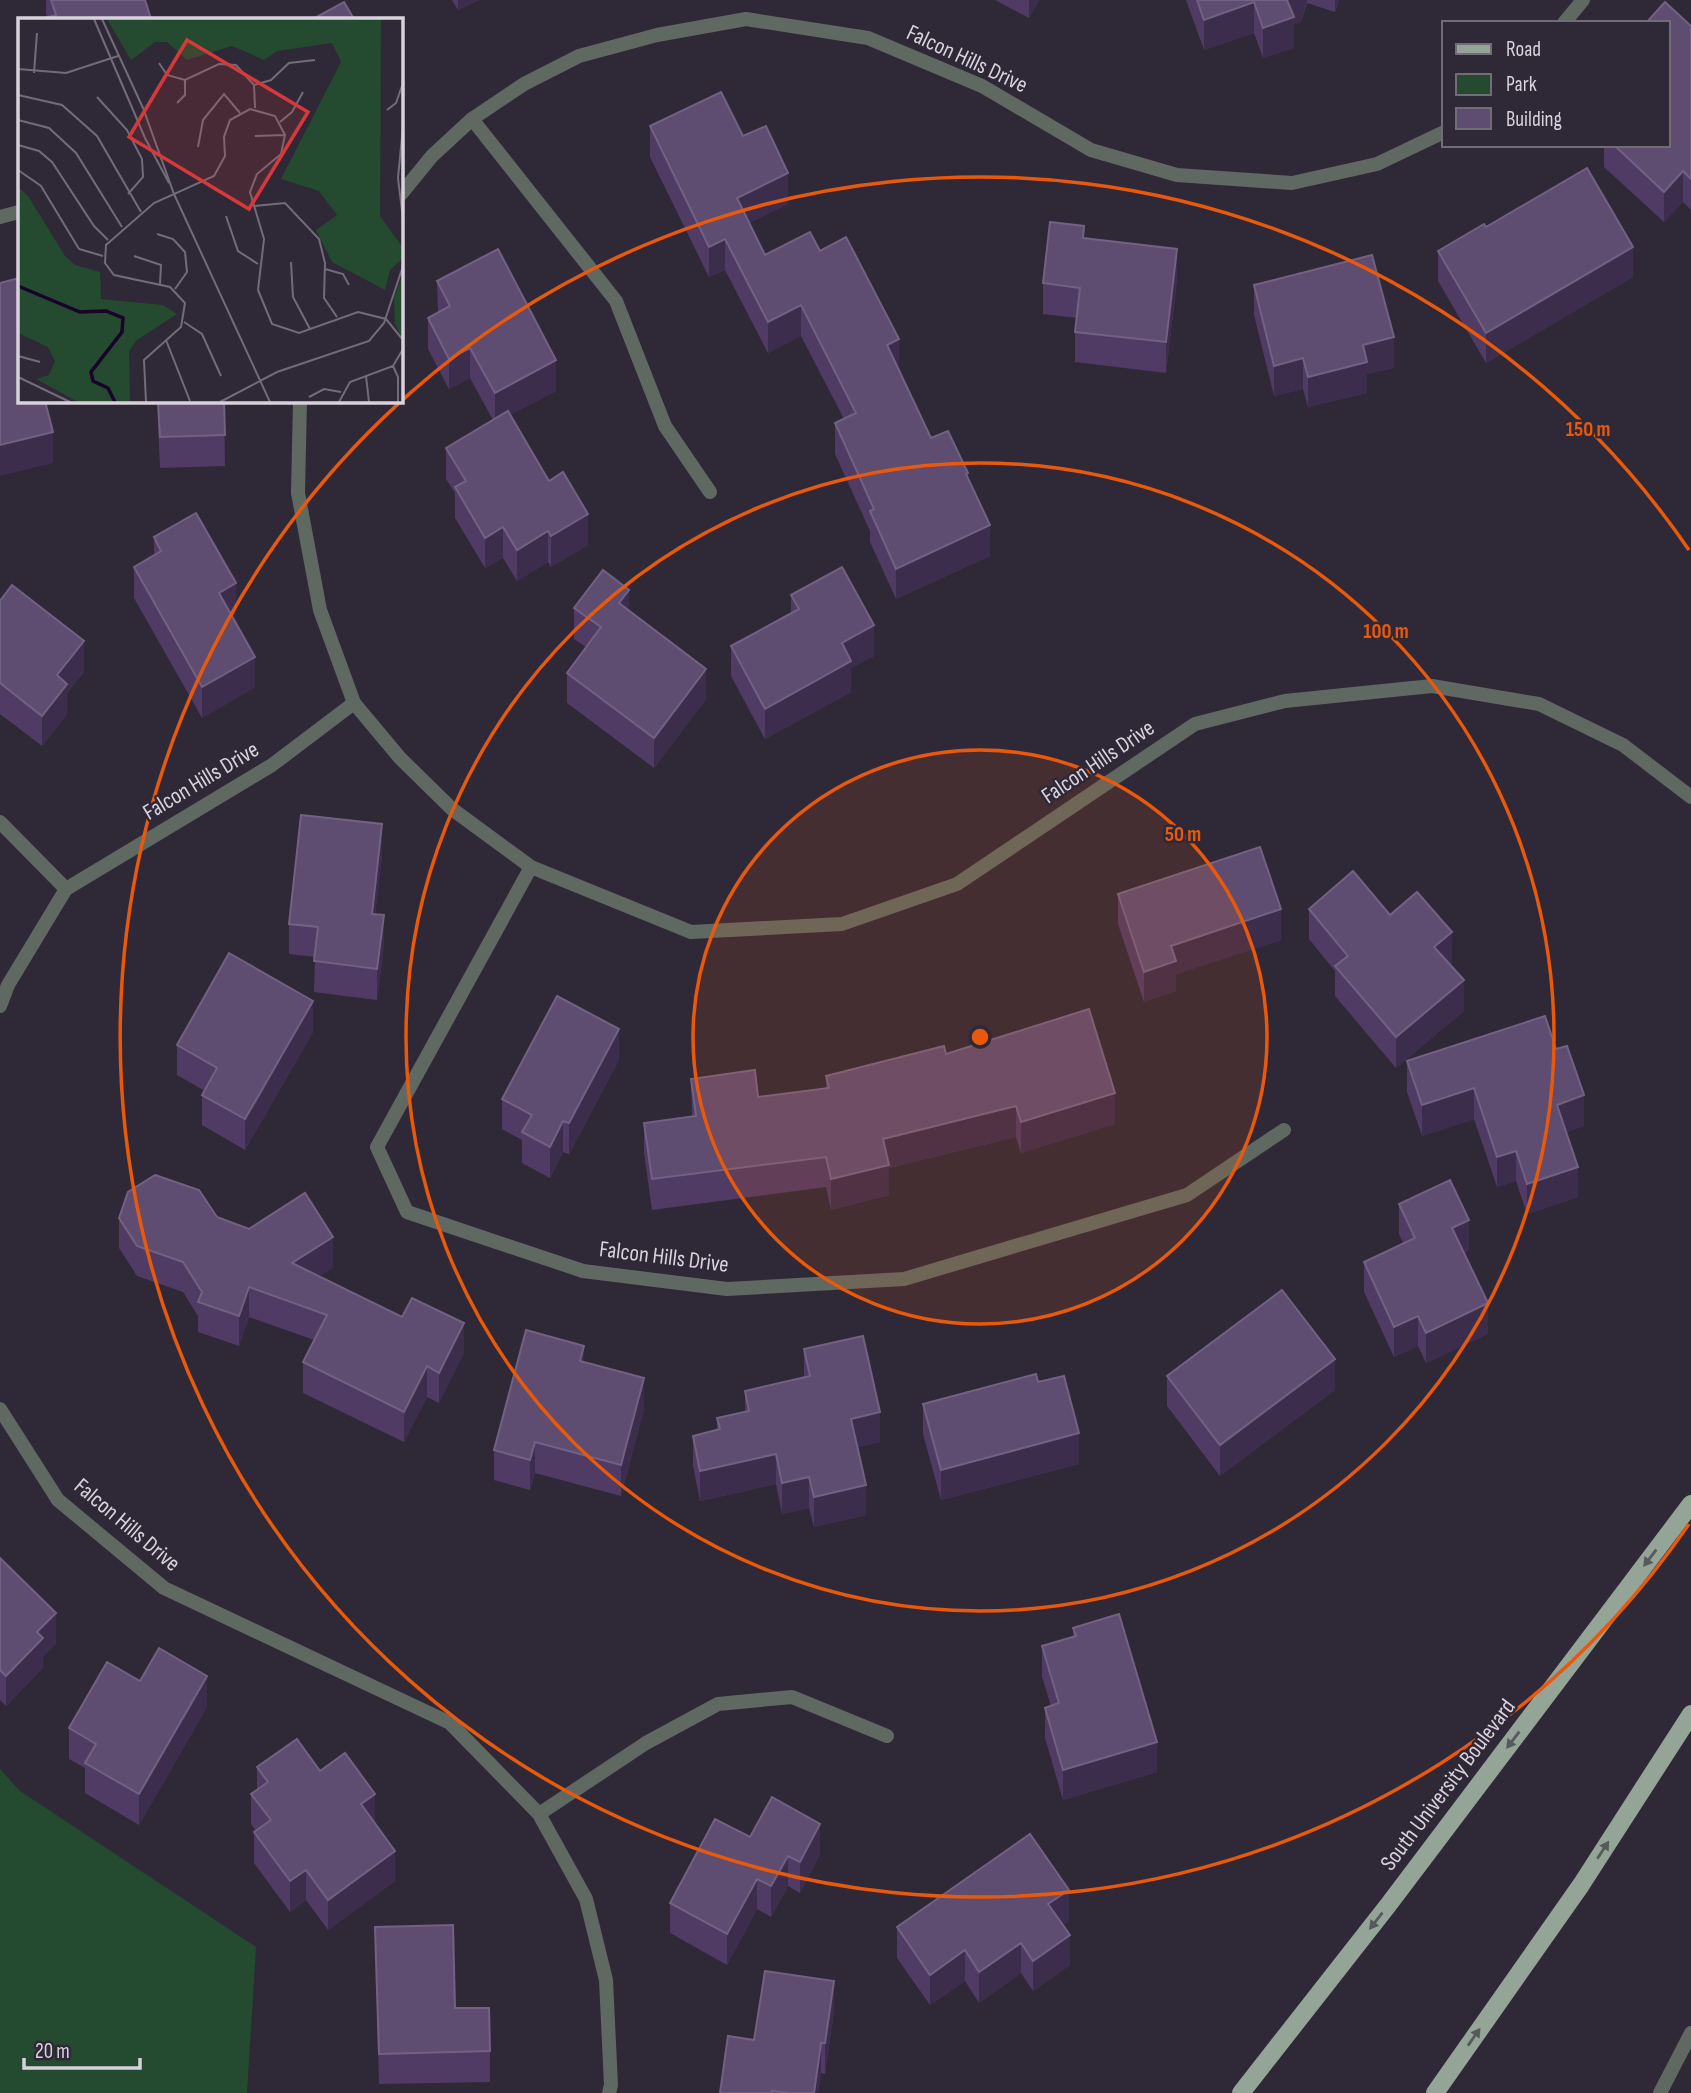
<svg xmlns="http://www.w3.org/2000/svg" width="1691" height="2093" font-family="'Sofia Sans Condensed',sans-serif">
<rect width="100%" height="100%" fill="#2f2837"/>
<!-- green -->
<path fill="#244a30" d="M0 1769 20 1791 256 1947 247 2093H0Z"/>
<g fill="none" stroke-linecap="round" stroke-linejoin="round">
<!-- minor -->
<g stroke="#606862" stroke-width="14">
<path d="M1564 23 1583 0"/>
<path d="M472 119 616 301 665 426 710 492"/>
<path d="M401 194 432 156 472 119 524 84 579 56 657 35 746 19 868 38 982 86 1091 150 1177 175 1292 183 1377 164 1444 132"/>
<path d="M0 217 19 212"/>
<path d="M300 401 298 493 320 610 354 703 400 758 452 809 531 867 691 932 842 924 957 884 1195 724 1285 701 1432 686 1539 704 1623 745 1691 797"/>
<path d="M0 822 66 889"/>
<path d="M531 867 377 1147 407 1212 583 1271 727 1289 904 1279 1187 1195 1284 1130"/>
<path d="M0 1006 8 985 66 889 272 765 354 703"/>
<path d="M0 1409 58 1500 164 1588 450 1723 539 1814 586 1899 606 1980 611 2085 609 2093"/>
<path d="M539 1814 646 1743 718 1704 792 1697 887 1736"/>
<path d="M1660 2093 1691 2033"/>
</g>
<!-- primary -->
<g stroke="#94a497" stroke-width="18">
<path d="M1241 2093 1389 1904 1691 1504"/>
<path d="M1435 2093 1581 1885 1691 1714"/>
</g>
</g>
<!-- wall -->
<g fill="#503b64">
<path d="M46 0H145L47 17 46 13Z"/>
<path d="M452 0H479L458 10Z"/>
<path d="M995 0H1039L1029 18Z"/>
<path d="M1186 0H1339L1335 12 1307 3 1301 22 1294 24V48L1263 58 1254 33 1204 50Z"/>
<path d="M18 26H19V61L18 56Z"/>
<path d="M1691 26V210L1683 202 1664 222 1604 167V145H1668Z"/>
<path d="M650 126 743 136 788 204 749 223 765 255 820 251 899 369 931 438 968 479 990 556 896 599 870 542V531L835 454V423L844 419 801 336 768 353 725 270 709 277 650 157Z"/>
<path d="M1486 227 1633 277 1486 363 1438 281V251Z"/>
<path d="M1084 238 1177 280 1166 373 1075 362V332L1077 318 1043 314V283Z"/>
<path d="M437 281 556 391 510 415 588 545 551 567 548 562 517 581 503 558 485 568 455 518V493L446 479V448L493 420 470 378 449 389 428 349V318L438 313Z"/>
<path d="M1254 285 1394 368 1367 374V393L1308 407 1303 389 1274 396 1254 315Z"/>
<path d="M157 401H224L225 466 160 468Z"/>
<path d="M154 537 236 614 232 616 255 687 202 718 134 598V567L154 556Z"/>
<path d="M791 595 874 656 851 668V692L765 739 731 676V646L791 614Z"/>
<path d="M0 601 84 672 67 693V714L42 746 0 714Z"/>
<path d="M574 608 629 611 706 699 654 768 567 703V673L586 647 574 639Z"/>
<path d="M382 855 375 914 384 945 377 1000 314 992 315 957 289 954V924Z"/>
<path d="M1118 894 1281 940 1176 974V991L1144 1002 1118 924Z"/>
<path d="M1309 909 1390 915 1452 963 1450 964 1464 1011 1396 1068 1335 996V971L1309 939Z"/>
<path d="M313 1032 245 1150 202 1125V1095L205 1091 177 1075V1045Z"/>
<path d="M1556 1049 1584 1126 1566 1132 1578 1197 1527 1214 1516 1181 1497 1187 1474 1119 1422 1136 1407 1092V1061Z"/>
<path d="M946 1054 1115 1124 1021 1153 1016 1137 889 1168V1195L831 1210 826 1187 652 1210 644 1153V1123L692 1117 691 1079 758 1097 826 1088V1076Z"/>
<path d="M619 1060 569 1154 563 1152 550 1178 522 1163V1140L502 1129V1099Z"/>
<path d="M1399 1204 1469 1250 1464 1253 1488 1334 1426 1363 1418 1346 1394 1357 1364 1292V1262L1403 1243 1399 1234Z"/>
<path d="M217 1217 333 1268 319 1276 464 1353 439 1403 427 1397 404 1442 303 1393V1362L314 1340 249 1317 239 1346 198 1332V1316L183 1292 137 1276 119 1248V1218Z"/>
<path d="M804 1349 880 1442 858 1447 866 1515 814 1527 809 1508 782 1514 776 1484 700 1501 693 1466V1436L717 1430V1418L745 1412V1391L804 1378Z"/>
<path d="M584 1362 644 1409 621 1496 535 1473 530 1490 494 1480V1450Z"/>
<path d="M1167 1376 1335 1390 1220 1476 1167 1406Z"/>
<path d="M1038 1382 1079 1464 941 1500 923 1434V1404Z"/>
<path d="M0 1558 56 1643 43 1656V1668L6 1706 0 1700Z"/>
<path d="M1073 1628 1157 1772 1063 1800 1045 1738V1708L1051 1706 1042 1677V1646L1073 1637Z"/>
<path d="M140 1681 207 1707 139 1825 85 1793V1768L69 1759V1728Z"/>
<path d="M257 1767 320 1771 375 1823 395 1881 328 1930 306 1900 290 1912 254 1863V1832L256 1831 251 1824V1794L257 1789Z"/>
<path d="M750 1837 820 1854 800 1893 788 1886 771 1917 757 1909 727 1965 670 1933V1903Z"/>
<path d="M1069 1920 1063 1925 1070 1965 1033 1991 1021 1973 979 2003 965 1981 930 2005 897 1958V1927Z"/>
<path d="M375 1927 455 2008 490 2051V2082L379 2084Z"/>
<path d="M834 2011 825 2074 821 2073 818 2093H720L754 2040Z"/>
</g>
<!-- shaded-wall -->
<g fill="#3d2d4d">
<path d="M458 0H479L458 10Z"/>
<path d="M1029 0H1039L1029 18Z"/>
<path d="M1286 0H1307L1301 22 1294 24V48L1263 58V28Z"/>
<path d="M1335 0H1339L1335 12Z"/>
<path d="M1254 2V33L1204 50V20Z"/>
<path d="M1683 171V202L1664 222V192Z"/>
<path d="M788 173V204L737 229V198Z"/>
<path d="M725 239V270L709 277V247Z"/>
<path d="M1633 247V277L1486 363V333Z"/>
<path d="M1177 249V280L1166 373V342Z"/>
<path d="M801 305V336L768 353V322Z"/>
<path d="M1394 337V368L1367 374V393L1308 407V377L1363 345Z"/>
<path d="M899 339V369L887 345Z"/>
<path d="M470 348V378L449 389V359Z"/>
<path d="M1303 358V389L1274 396V366Z"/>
<path d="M556 360V391L495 423V393Z"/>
<path d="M53 432V463L0 476V445Z"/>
<path d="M588 514V545L551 567V536Z"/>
<path d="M990 525V556L896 599V569Z"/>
<path d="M503 527V558L485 568V538Z"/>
<path d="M548 531V562L517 581V550Z"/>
<path d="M236 583V614L219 623V593Z"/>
<path d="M629 590V620L619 603Z"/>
<path d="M874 625V656L851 668V692L765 739V709L842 643Z"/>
<path d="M84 641V672L67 693V714L42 746V716L57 675Z"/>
<path d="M255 657V687L202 718V687Z"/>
<path d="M706 669V699L654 768V738Z"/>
<path d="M382 824V855L372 944V914Z"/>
<path d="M1281 909V940L1176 974V991L1144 1002V972L1171 946Z"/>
<path d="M384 915V945L377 1000V969Z"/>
<path d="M1452 932V963L1434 977V947Z"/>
<path d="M1464 980V1011L1396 1068V1037Z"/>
<path d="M313 1001V1032L245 1150V1119Z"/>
<path d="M619 1029V1060L569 1154V1123Z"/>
<path d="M1474 1088V1119L1422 1136V1105Z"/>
<path d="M1115 1093V1124L1021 1153V1122Z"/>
<path d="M1584 1095V1126L1557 1135V1105Z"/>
<path d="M1016 1106V1137L889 1168V1195L831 1210V1179L883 1139Z"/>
<path d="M563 1121V1152L550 1178V1147Z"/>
<path d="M1516 1151V1181L1497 1187V1157Z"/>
<path d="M1578 1167V1197L1527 1214V1184Z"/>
<path d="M1469 1220V1250L1452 1258V1228Z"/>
<path d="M333 1237V1268L292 1294V1263Z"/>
<path d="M249 1287V1317L239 1346V1316Z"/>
<path d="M1488 1303V1334L1426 1363V1333Z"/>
<path d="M1418 1316V1346L1394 1357V1327Z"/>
<path d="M464 1323V1353L439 1403V1373Z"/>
<path d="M584 1346V1376L580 1361Z"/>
<path d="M1335 1359V1390L1220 1476V1445Z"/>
<path d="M427 1366V1397L404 1442V1412Z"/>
<path d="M644 1378V1409L621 1496V1465Z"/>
<path d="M880 1412V1442L851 1449V1419Z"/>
<path d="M1079 1433V1464L941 1500V1470Z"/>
<path d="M535 1442V1473L530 1490V1460Z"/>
<path d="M776 1454V1484L700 1501V1471Z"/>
<path d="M809 1477V1508L782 1514V1483Z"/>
<path d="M866 1485V1515L814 1527V1497Z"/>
<path d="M56 1613V1643L43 1656V1668L6 1706V1676L37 1632Z"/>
<path d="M207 1676V1707L139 1825V1794Z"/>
<path d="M1157 1742V1772L1063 1800V1770Z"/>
<path d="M375 1794V1825L361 1804Z"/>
<path d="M820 1824V1854L800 1893V1862Z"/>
<path d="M395 1851V1881L328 1930V1900Z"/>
<path d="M788 1856V1886L771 1917V1886Z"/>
<path d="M306 1870V1900L290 1912V1881Z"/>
<path d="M757 1879V1909L727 1965V1934Z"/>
<path d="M1069 1890V1920L1048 1935V1904Z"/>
<path d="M1070 1935V1965L1033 1991V1961Z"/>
<path d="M1021 1943V1973L979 2003V1972Z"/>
<path d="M965 1950V1981L930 2005V1975Z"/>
<path d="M834 1981V2011L825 2074V2043Z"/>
<path d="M821 2043V2073L818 2093H814Z"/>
</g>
<!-- building -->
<g fill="#5f4c71" stroke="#726182" stroke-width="2">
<path d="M51 0H145L151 19H41L56 15Z"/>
<path d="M1197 0H1287L1294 17 1263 28 1254 2 1204 20Z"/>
<path d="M344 2 354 19H313Z"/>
<path d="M1665 2 1691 26V179L1683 171 1664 192 1614 145H1668V23H1646Z"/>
<path d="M721 92 743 136 766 126 788 173 737 198 765 255 810 232 820 251 846 237 899 339 887 345 931 438 948 431 968 473 966 474 990 525 896 569 870 511 874 509 835 423 856 413 801 305 768 322 725 239 709 247 650 126Z"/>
<path d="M1587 168 1633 247 1486 333 1438 251 1484 224 1486 227Z"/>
<path d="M1050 222 1084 226 1083 238 1177 249 1166 342 1075 332 1080 288 1043 283Z"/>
<path d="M498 249 556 360 495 393 470 348 449 359 428 318 450 306 437 281Z"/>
<path d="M1372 255 1394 337 1363 345 1367 362 1308 377 1303 358 1274 366 1254 285Z"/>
<path d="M19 278V401H45L53 432 0 445V283Z"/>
<path d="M158 401H224L225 435 160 437Z"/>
<path d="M508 411 549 481 563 472 588 514 551 536 548 531 517 550 503 527 485 538 455 487 466 481 446 448Z"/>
<path d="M196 513 236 583 219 593 255 657 202 687 134 567 161 551 154 537Z"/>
<path d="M842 567 874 625 842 643 851 661 765 709 731 646 799 609 791 595Z"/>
<path d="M603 570 629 590 619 603 706 669 654 738 567 673 601 627 574 608Z"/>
<path d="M12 585 84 641 57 675 67 684 42 716 0 683V601Z"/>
<path d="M301 815 382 824 372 914 384 915 377 969 314 961 318 927 289 924Z"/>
<path d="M1260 847 1281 909 1171 946 1176 961 1144 972 1118 894Z"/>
<path d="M1353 871 1390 915 1417 892 1452 932 1434 947 1464 980 1396 1037 1335 966 1348 956 1309 909Z"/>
<path d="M229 953 313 1001 245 1119 202 1095 217 1068 177 1045Z"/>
<path d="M557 996 619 1029 569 1123 563 1121 550 1147 522 1132 532 1115 502 1099Z"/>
<path d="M1089 1009 1115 1093 1021 1122 1016 1106 883 1139 889 1165 831 1179 826 1157 652 1179 644 1123 696 1116 691 1079 755 1070 758 1097 829 1088 826 1076 944 1046 946 1054Z"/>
<path d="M1545 1016 1556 1049 1567 1046 1584 1095 1557 1105 1578 1167 1527 1184 1516 1151 1497 1157 1474 1088 1422 1105 1407 1061Z"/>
<path d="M155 1175 199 1190 217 1217 249 1229 305 1193 333 1237 292 1263 402 1317 412 1298 464 1323 439 1373 427 1366 404 1412 303 1362 327 1315 249 1287 239 1316 198 1302 202 1292 183 1262 137 1246 119 1218 128 1192Z"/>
<path d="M1450 1180 1469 1220 1452 1228 1488 1303 1426 1333 1418 1316 1394 1327 1364 1262 1415 1238 1399 1204Z"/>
<path d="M1282 1290 1335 1359 1220 1445 1167 1376Z"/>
<path d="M526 1330 584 1346 580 1361 644 1378 621 1465 535 1442 530 1460 494 1450Z"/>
<path d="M863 1336 880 1412 851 1419 866 1485 814 1497 809 1477 782 1483 776 1454 700 1471 693 1436 720 1429 717 1418 749 1411 745 1391 810 1376 804 1349Z"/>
<path d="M1036 1374 1038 1382 1064 1376 1079 1433 941 1470 923 1404Z"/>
<path d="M0 1558 56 1613 37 1632 43 1638 6 1676 0 1670Z"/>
<path d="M1119 1614 1157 1742 1063 1770 1045 1708 1059 1703 1042 1646 1076 1636 1073 1628Z"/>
<path d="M159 1648 207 1676 139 1794 85 1763 96 1744 69 1728 107 1662 140 1681Z"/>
<path d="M297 1739 320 1771 345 1753 375 1794 361 1804 395 1851 328 1900 306 1870 290 1881 254 1832 271 1820 251 1794 268 1782 257 1767Z"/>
<path d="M772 1797 820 1824 800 1862 788 1856 771 1886 757 1879 727 1934 670 1903 715 1819 750 1837Z"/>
<path d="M1030 1834 1069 1890 1048 1904 1070 1935 1033 1961 1021 1943 979 1972 965 1950 930 1975 897 1927Z"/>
<path d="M453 1925 455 2008H489L490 2051 379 2054 375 1927Z"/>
<path d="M765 1971 834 1981 825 2043H821L814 2093H788L772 2091V2093H720L728 2036 754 2040Z"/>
</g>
<!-- one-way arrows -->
<defs><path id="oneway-solid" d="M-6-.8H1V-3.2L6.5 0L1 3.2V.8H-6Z" transform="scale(1.75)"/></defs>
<g fill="#575a5d">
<use href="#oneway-solid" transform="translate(1650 1558) rotate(127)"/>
<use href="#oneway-solid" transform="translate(1513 1740) rotate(127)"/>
<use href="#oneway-solid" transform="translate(1603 1850) rotate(-57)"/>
<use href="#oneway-solid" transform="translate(1376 1921) rotate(128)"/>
<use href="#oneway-solid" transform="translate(1474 2037) rotate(-55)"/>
</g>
<!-- distance rings -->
<circle cx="980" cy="1037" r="287" fill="#e8590c" fill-opacity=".12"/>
<g fill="none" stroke="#e8590c" stroke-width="3.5">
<circle cx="980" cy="1037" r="287"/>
<circle cx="980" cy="1037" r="574"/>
<path d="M1689 1524A860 860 0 1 1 1689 550"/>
</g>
<g text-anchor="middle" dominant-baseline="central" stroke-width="5" stroke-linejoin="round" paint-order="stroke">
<!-- street labels -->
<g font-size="23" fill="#d7d2dc" stroke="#2f2837">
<text transform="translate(967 59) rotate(25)">Falcon Hills Drive</text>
<text transform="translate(1098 762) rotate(-34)">Falcon Hills Drive</text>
<text transform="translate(201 781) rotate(-31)">Falcon Hills Drive</text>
<text transform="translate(664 1257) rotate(7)">Falcon Hills Drive</text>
<text transform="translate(127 1525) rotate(40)">Falcon Hills Drive</text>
<text transform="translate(1448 1785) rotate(-53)">South University Boulevard</text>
</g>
</g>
<!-- overview -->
<g transform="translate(18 18)">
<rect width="385" height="385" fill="#2f2837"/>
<path d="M89 1H363L362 198 385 230V240L372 252 367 272 314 244 298 212 319 197 301 173 263 161 323 44 314 25 259 33 246 42 214 28 169 42 149 24H137L113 42ZM0 169 10 178 47 238 57 247 82 254 83 281 145 287 159 296 119 322 111 333 112 384H60L18 361 31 357 37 343 30 329 0 315ZM385 255V322L377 306 376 280Z" fill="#244a30"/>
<path fill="none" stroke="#19032a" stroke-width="3.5" d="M0 268 62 294 88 293 105 300 104 314 73 354 75 363 90 370 97 384"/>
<path fill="none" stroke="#726c79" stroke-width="2" d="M76 1 127 120 151 165M84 1 125 90 156 176 252 384M385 1V25M141 45 149 57 167 62 201 46 218 47 236 67 237 90M0 51 48 55 100 38M16 55 19 15M236 67 253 62 271 45 297 42M0 77 44 87 79 118 123 194M79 79 109 112 124 141 125 159 110 176M159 85 167 77V62M369 92 378 85 385 65M0 102 31 110 58 135 104 209M262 104 274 94 285 74M385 108 380 160 385 201M237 118 267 117M0 127 21 133 34 144 76 208 90 222M180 129 185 102 206 76 222 95M0 152 23 168 61 231 85 238M236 188 267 185 301 221 307 245 306 280 319 299M208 198 220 233 240 246M139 216 155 221 167 234 169 254 157 271M116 238 143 247 142 266M273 244 275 279 292 311M307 251 325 256 331 267M166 304 184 316 203 358M148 322 172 383M0 338 22 344M375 348 380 359V384M348 358 351 384M0 359 52 384M291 379 306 371 323 374M128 384 126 342 163 309 167 285 152 269 96 257 87 245 88 227 136 185 196 158 207 138 206 119 212 102 232 91 257 98 267 117 263 136 239 156 232 174 246 221 240 272 254 306 281 315 340 294 368 301 385 322M202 384 259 354 351 323 366 305 385 248M321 384 332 364 375 348 385 331"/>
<path fill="#d6393a" fill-opacity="0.15" stroke="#d6393a" stroke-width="3.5" d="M169 22 290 94 231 191 111 119Z"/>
<rect width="385" height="385" fill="none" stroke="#d7d2dc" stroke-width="3.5"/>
</g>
<circle cx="980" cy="1037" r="10" fill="#e8590c" stroke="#2f2837" stroke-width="3.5"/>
<g font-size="21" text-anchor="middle" font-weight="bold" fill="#e8590c" stroke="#2f2837" stroke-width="5" stroke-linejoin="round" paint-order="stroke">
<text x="1588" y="436">150 m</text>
<text x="1386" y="638">100 m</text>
<text x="1183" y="841">50 m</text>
</g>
<!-- legend -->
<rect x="1442" y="21" width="228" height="126" fill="#2f2837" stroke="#726c79" stroke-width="2"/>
<rect x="1456" y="44" width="35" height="10" fill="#94a497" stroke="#726c79" stroke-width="2"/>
<text x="1506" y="56" font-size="21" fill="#d7d2dc">Road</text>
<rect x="1456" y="74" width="35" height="21" fill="#244a30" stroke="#726c79" stroke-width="2"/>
<text x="1506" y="91" font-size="21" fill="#d7d2dc">Park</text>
<rect x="1456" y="108" width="35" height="21" fill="#5f4c71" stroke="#726c79" stroke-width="2"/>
<text x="1506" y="126" font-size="21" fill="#d7d2dc">Building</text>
<!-- scale -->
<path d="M24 2058v10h116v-10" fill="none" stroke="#d7d2dc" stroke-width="3.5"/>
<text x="35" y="2058" font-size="21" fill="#d7d2dc" stroke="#2f2837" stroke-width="5" paint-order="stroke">20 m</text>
</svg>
